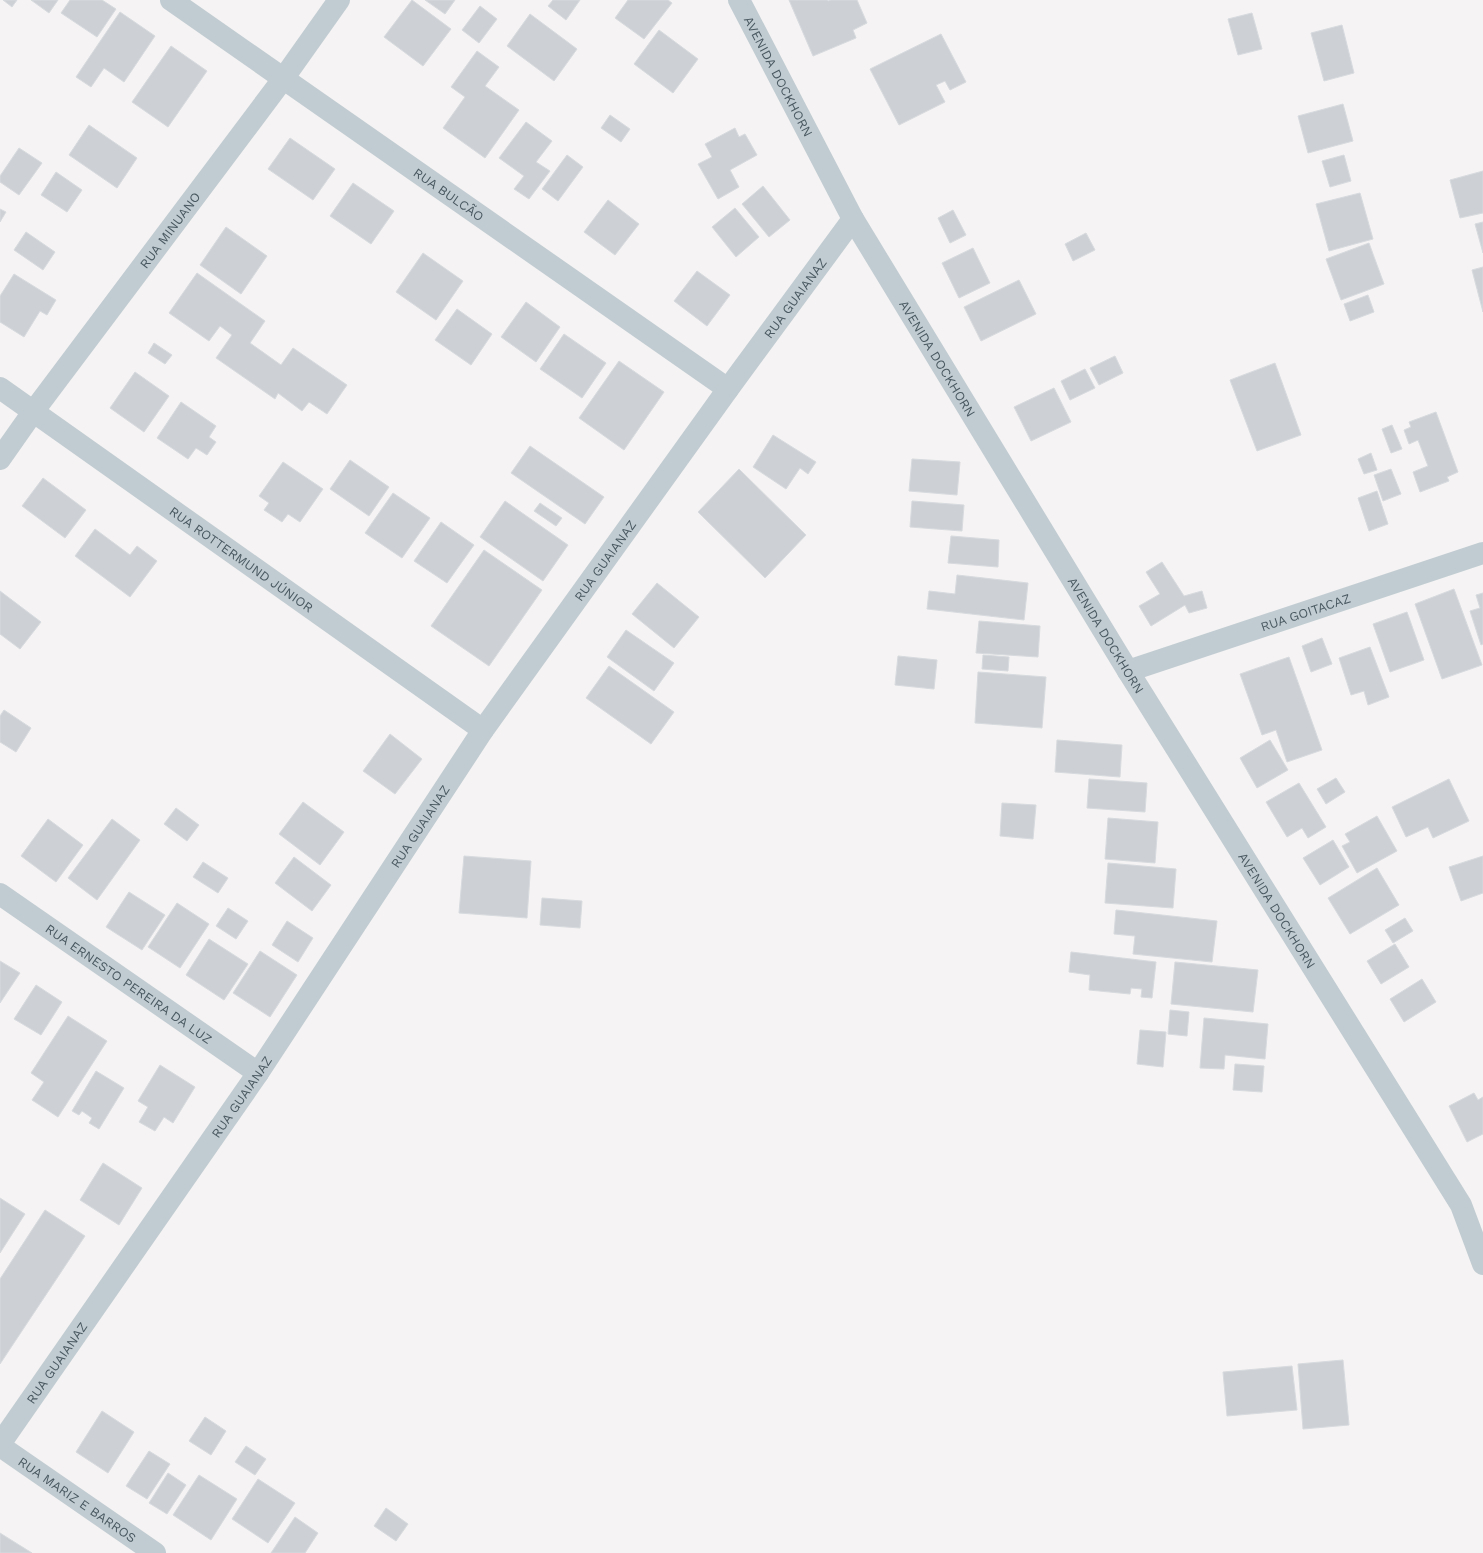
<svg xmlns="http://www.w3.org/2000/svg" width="1483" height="1553" font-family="'Work Sans',sans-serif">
<rect width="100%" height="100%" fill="#f5f3f3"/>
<!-- building -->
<g fill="#cdd1d5" stroke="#d7dade">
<path d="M3 0H17L12 7Z"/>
<path d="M31 0H58L49 13Z"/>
<path d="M70 0H102L116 9 97 37 61 13Z"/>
<path d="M412 0 451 29 423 66 384 37Z"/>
<path d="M425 0H455L445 14Z"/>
<path d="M553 0H580L566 20 548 6Z"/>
<path d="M628 0H668L672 3 644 39 615 18Z"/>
<path d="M789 0H827L828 1 831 0H857L867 23 853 30 856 38 813 56Z"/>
<path d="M480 6 497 19 479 43 462 30Z"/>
<path d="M120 12 155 36 124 82 104 68 91 87 76 77Z"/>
<path d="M1252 13 1262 49 1238 55 1228 19Z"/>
<path d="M530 14 577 49 554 81 507 46Z"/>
<path d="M1342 25 1354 73 1324 81 1311 33Z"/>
<path d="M659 30 698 59 673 93 634 64Z"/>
<path d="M941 34 966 82 950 90 945 81 936 85 945 102 899 125 870 69Z"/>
<path d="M171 46 207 71 168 127 132 102Z"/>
<path d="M477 51 499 67 485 86 519 110 485 158 443 128 465 97 451 87Z"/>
<path d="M1343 104 1353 141 1308 153 1298 116Z"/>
<path d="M610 115 630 129 621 142 601 128Z"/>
<path d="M526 122 552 141 536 162 550 171 529 199 514 189 524 176 499 158Z"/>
<path d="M89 125 137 158 117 188 69 155Z"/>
<path d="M735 128 739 137 745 134 757 155 730 170 739 187 718 199 698 164 712 157 705 144Z"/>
<path d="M290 138 335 169 313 200 268 169Z"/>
<path d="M19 148 42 163 19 195 0 182V176Z"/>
<path d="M567 155 583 167 558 201 542 189Z"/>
<path d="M1344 155 1351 181 1330 187 1322 161Z"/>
<path d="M1483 171V213L1460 218 1450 180Z"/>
<path d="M56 172 82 190 67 212 41 195Z"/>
<path d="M353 183 394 211 371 244 330 216Z"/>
<path d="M763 186 790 220 769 237 742 204Z"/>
<path d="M1360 193 1373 239 1329 251 1316 204Z"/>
<path d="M608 200 639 224 615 255 584 232Z"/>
<path d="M735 208 759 237 736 257 712 227Z"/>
<path d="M0 209 6 212 0 222Z"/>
<path d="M953 210 966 235 950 243 938 218Z"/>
<path d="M1483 222V253L1475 224Z"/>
<path d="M226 227 267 256 241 294 200 265Z"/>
<path d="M26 232 55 252 43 270 14 250Z"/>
<path d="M1086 233 1095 250 1073 261 1065 244Z"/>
<path d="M1369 243 1384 284 1341 300 1326 259Z"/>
<path d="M973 248 990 283 959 298 942 263Z"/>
<path d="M423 253 463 281 436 320 396 292Z"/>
<path d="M1483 267V312L1472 270Z"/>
<path d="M697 271 730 295 707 326 674 301Z"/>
<path d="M197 273 265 321 250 343 281 365 293 348 347 385 327 414 309 402 302 411 278 393 275 399 216 358 232 335 220 326 209 341 169 313Z"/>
<path d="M14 274 56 300 47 315 40 311 24 337 0 322V296Z"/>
<path d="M1019 280 1036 314 981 341 964 307Z"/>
<path d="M1368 295 1374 312 1350 321 1344 304Z"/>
<path d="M526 302 560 327 536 362 501 337Z"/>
<path d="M457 309 492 334 471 365 435 340Z"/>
<path d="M564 334 606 363 582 398 540 369Z"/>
<path d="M154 343 172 355 165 364 148 353Z"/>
<path d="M1115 356 1123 373 1099 385 1090 368Z"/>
<path d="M619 361 664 392 624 450 579 418Z"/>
<path d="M1275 363 1301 435 1257 451 1230 380Z"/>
<path d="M1085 369 1095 388 1070 400 1061 381Z"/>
<path d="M135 372 169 396 144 432 110 408Z"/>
<path d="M1054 388 1071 422 1031 441 1014 407Z"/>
<path d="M181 402 216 426 209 437 216 442 207 455 196 448 188 459 157 438Z"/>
<path d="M1436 412 1458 472 1447 477 1449 481 1420 492 1413 472 1428 466 1418 440 1409 444 1404 430 1411 427 1409 422Z"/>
<path d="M1392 425 1402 449 1391 453 1382 429Z"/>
<path d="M773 435 816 462 808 474 800 468 786 489 753 467Z"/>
<path d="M530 446 604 497 585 524 511 473Z"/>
<path d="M1371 453 1377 470 1364 474 1358 459Z"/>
<path d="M912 459 960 462 957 495 909 491Z"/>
<path d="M350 460 389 487 369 516 330 489Z"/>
<path d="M283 462 323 489 300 522 288 514 282 522 264 510 269 503 259 496Z"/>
<path d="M739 469 806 535 765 578 698 512Z"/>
<path d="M1391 469 1401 494 1383 501 1374 475Z"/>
<path d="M43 478 86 510 65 538 22 506Z"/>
<path d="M1377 491 1388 524 1369 531 1358 498Z"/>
<path d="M393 493 430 518 402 558 365 533Z"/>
<path d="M505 501 568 545 543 581 480 537Z"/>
<path d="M912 501 964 505 962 531 910 527Z"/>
<path d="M540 503 562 518 556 526 534 511Z"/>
<path d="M441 522 474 545 447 583 414 561Z"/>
<path d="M95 529 130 555 137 546 157 561 130 597 75 556Z"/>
<path d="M951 536 999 540 998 567 948 563Z"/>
<path d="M484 550 542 590 489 666 431 626Z"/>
<path d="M1162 562 1184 596 1202 591 1207 608 1189 613 1185 605 1151 626 1139 606 1160 594 1146 572Z"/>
<path d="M957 575 1028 583 1024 620 927 609 929 591 955 594Z"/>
<path d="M657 583 699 617 674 648 632 614Z"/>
<path d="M1454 589 1482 665 1442 679 1415 604Z"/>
<path d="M0 591 41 622 20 649 0 634Z"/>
<path d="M1483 593V644L1481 645 1470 611 1480 608 1476 595Z"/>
<path d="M1407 612 1424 660 1390 672 1373 624Z"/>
<path d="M979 621 1040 626 1038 657 976 653Z"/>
<path d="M626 630 674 663 654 691 607 657Z"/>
<path d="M1322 638 1332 664 1311 672 1302 646Z"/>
<path d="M1370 647 1389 697 1368 705 1364 691 1351 695 1339 658Z"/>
<path d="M983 655 1009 657 1008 671 982 669Z"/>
<path d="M898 656 937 660 934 689 895 685Z"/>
<path d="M1289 657 1322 750 1287 762 1276 730 1262 735 1240 674Z"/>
<path d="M609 666 674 712 651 744 586 698Z"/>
<path d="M978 672 1046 677 1042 728 975 723Z"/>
<path d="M4 710 31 728 16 752 0 742V716Z"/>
<path d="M390 734 422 759 395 794 363 771Z"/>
<path d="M1057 740 1122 745 1120 777 1055 772Z"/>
<path d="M1270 740 1288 770 1257 788 1240 758Z"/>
<path d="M1336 778 1345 792 1326 804 1317 789Z"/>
<path d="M1089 779 1147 783 1145 812 1087 808Z"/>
<path d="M1449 779 1469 821 1433 838 1428 827 1406 837 1392 807Z"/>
<path d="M1299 783 1326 827 1308 838 1302 828 1287 837 1266 802Z"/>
<path d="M303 802 344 832 320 865 279 834Z"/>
<path d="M1002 803 1036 805 1033 839 1000 836Z"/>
<path d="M176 808 199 825 187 841 164 824Z"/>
<path d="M1377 816 1397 851 1357 873 1342 846 1350 842 1345 834Z"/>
<path d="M1108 818 1158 822 1155 863 1105 859Z"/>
<path d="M48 819 83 845 56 882 21 856Z"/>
<path d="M112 819 140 840 97 900 68 878Z"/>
<path d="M1333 840 1349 867 1320 885 1303 858Z"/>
<path d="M464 856 531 861 527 918 459 913Z"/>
<path d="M1483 856V893L1461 901 1449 867Z"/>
<path d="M294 857 331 885 312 911 275 883Z"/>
<path d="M203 862 228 878 218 893 193 877Z"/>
<path d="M1108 863 1176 869 1173 908 1105 903Z"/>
<path d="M1377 868 1399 905 1350 934 1328 898Z"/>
<path d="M129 892 165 915 142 950 106 927Z"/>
<path d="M542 898 582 901 580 928 540 925Z"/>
<path d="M177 903 209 924 180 968 148 947Z"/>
<path d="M228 908 248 921 236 939 216 926Z"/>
<path d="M1116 910 1217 921 1212 962 1133 954 1135 936 1114 934Z"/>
<path d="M1405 918 1413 931 1393 943 1385 930Z"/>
<path d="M287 921 313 938 298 962 272 945Z"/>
<path d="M209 939 248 964 224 1000 186 975Z"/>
<path d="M1395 944 1409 967 1381 984 1367 961Z"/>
<path d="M260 951 297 975 270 1017 233 993Z"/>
<path d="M1071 952 1156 962 1152 998 1141 997 1142 989 1131 988 1130 994 1089 990 1090 975 1069 972Z"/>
<path d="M0 961 20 973 0 1003Z"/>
<path d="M1175 962 1258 970 1253 1012 1171 1004Z"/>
<path d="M1422 979 1436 1002 1404 1022 1390 999Z"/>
<path d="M36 985 62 1002 41 1035 14 1019Z"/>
<path d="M1170 1010 1189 1012 1187 1036 1168 1034Z"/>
<path d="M68 1016 107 1041 58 1117 32 1100 44 1082 31 1073Z"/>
<path d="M1204 1018 1268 1024 1265 1059 1225 1055 1224 1069 1200 1068Z"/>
<path d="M1140 1030 1166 1032 1163 1067 1137 1064Z"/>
<path d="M1235 1064 1264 1066 1262 1092 1233 1090Z"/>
<path d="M160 1065 195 1087 173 1123 164 1117 155 1131 139 1122 148 1107 138 1101Z"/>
<path d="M96 1071 124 1088 99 1129 89 1123 92 1118 82 1111 79 1115 72 1111Z"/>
<path d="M1474 1093 1478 1100 1483 1097V1134L1467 1142 1449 1106Z"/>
<path d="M103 1163 142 1188 119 1225 80 1200Z"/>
<path d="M0 1198 25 1214 0 1253Z"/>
<path d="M45 1210 85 1236 0 1364V1279Z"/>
<path d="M1343 1360 1349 1425 1303 1429 1298 1364Z"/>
<path d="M1292 1366 1297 1410 1227 1416 1223 1372Z"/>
<path d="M102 1411 134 1432 108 1473 76 1452Z"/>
<path d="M205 1417 226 1431 211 1455 189 1441Z"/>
<path d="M246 1446 266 1459 255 1475 235 1462Z"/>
<path d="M149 1451 170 1464 147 1499 126 1486Z"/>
<path d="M168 1473 186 1485 167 1514 149 1503Z"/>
<path d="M199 1475 237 1499 211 1540 173 1515Z"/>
<path d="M258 1479 295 1503 268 1543 232 1519Z"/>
<path d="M386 1508 408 1524 396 1541 374 1526Z"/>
<path d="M295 1517 318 1533 305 1553H271Z"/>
<path d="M0 1533 32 1553H0Z"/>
</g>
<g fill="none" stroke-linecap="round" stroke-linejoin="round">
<!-- minor -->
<g stroke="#c1ccd2" stroke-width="22">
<path id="s1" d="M171 0 728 389"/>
<path id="s2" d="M739 0 853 219 1128 671 1461 1205 1483 1264"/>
<path id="s3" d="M0 388 483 730"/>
<path id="s4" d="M0 459 33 412 283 79 339 0"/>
<path id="s5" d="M1128 671 1483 553"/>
<path id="s6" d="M0 894 258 1073"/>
<path id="s7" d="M0 1444 258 1073 483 730 728 389 853 219"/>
</g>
<!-- tertiary -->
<path stroke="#c1ccd2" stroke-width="22" id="s8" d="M0 1446 155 1553"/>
</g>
<g text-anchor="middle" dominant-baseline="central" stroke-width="3.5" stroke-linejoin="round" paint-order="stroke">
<!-- street labels -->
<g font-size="13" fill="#4a5961" stroke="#fff">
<text stroke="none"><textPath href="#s2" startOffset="86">AVENIDA DOCKHORN</textPath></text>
<text stroke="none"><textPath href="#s1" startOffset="339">RUA BULCÃO</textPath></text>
<text stroke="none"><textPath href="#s4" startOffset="285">RUA MINUANO</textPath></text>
<text stroke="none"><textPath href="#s7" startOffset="1395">RUA GUAIANAZ</textPath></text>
<text stroke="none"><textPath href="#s2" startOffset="410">AVENIDA DOCKHORN</textPath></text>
<text stroke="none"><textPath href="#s3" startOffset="296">RUA ROTTERMUND JÚNIOR</textPath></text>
<text stroke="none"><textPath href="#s7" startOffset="1071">RUA GUAIANAZ</textPath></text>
<text stroke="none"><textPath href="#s5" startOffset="187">RUA GOITACAZ</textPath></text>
<text stroke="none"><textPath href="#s2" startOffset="734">AVENIDA DOCKHORN</textPath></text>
<text stroke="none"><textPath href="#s7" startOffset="747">RUA GUAIANAZ</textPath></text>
<text stroke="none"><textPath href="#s2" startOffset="1058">AVENIDA DOCKHORN</textPath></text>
<text stroke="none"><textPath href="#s6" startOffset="157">RUA ERNESTO PEREIRA DA LUZ</textPath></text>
<text stroke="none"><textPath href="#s7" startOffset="423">RUA GUAIANAZ</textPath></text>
<text stroke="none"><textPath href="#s7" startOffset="99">RUA GUAIANAZ</textPath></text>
<text stroke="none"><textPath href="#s8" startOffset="94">RUA MARIZ E BARROS</textPath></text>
</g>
</g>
</svg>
